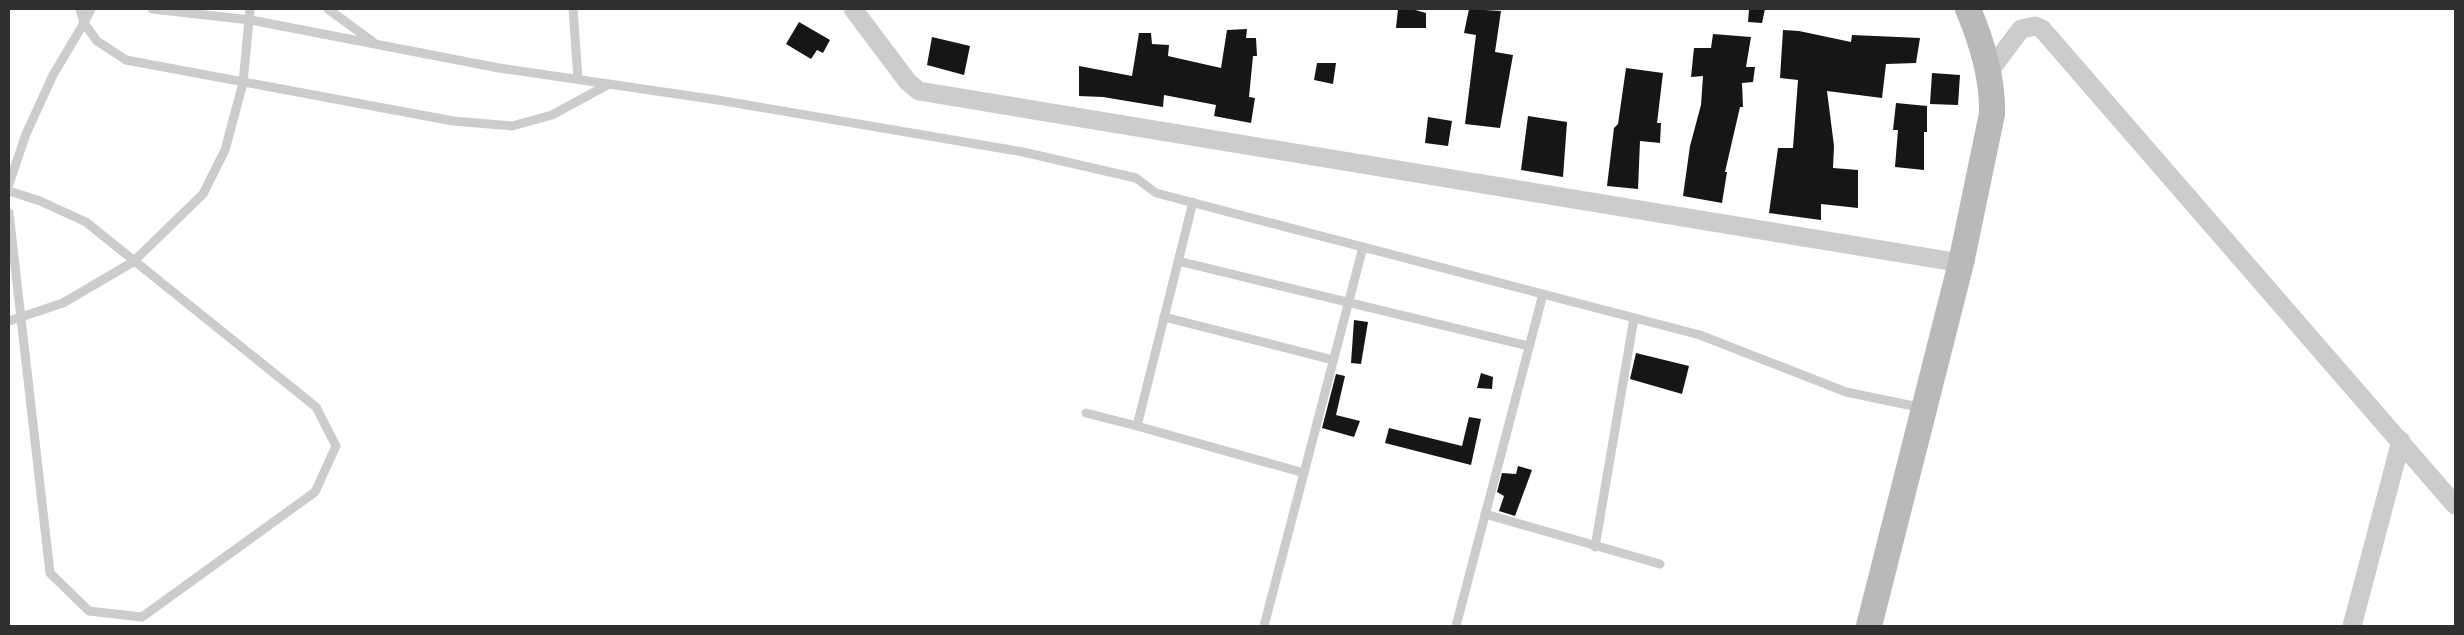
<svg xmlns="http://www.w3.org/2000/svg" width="2464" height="635" font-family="'Roboto Condensed',sans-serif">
<rect width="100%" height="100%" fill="#fff"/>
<!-- building -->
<g fill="#161616">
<path d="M1398 9H1412L1426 13V28H1396Z"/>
<path d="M1469 9 1501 11 1495 52 1513 55 1500 128 1465 124 1476 35 1464 33Z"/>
<path d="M1749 9H1765L1762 23 1748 22Z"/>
<path d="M799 22 830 40 823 53 817 50 811 59 786 44Z"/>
<path d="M1247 29 1246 38H1256L1257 56H1253L1249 97 1255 98 1251 123 1214 116 1216 105 1164 95 1163 107 1103 97 1079 96V66L1132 76 1139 33H1151L1152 44 1169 45 1168 56 1221 68 1227 30Z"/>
<path d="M1783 30 1799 31 1851 42 1852 35 1920 38 1916 63 1886 64 1882 98 1827 91 1834 146 1833 168 1858 170V208L1821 204V220L1769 213 1778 148H1793L1798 80 1780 78Z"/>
<path d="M1713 34 1751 37 1746 67H1755L1753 82 1742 83 1743 107H1740L1725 172H1727L1722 203 1683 196 1690 146 1701 105 1703 76 1691 77 1694 48H1711Z"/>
<path d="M932 37 970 46 964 75 927 65Z"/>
<path d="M1317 63H1336L1333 84 1314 80Z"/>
<path d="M1626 68 1663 73 1657 123H1661L1660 143 1640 141 1638 189 1607 186 1614 128 1618 124Z"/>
<path d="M1932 73 1960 75 1958 105 1930 104Z"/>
<path d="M1896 103 1927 106V132H1924V170L1895 167 1898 130H1893Z"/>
<path d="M1528 116 1567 122 1563 177 1521 170Z"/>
<path d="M1428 117 1452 121 1448 146 1425 143Z"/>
<path d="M1354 320 1368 322 1361 364 1351 363Z"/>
<path d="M1636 353 1689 366 1682 394 1630 379Z"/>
<path d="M1481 373 1493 377 1492 389 1477 388Z"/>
<path d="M1336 374 1345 376 1336 415 1360 421 1354 437 1322 428Z"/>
<path d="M1469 417 1481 419 1471 465 1385 443 1389 428 1462 446Z"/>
<path d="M1518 466 1532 470 1515 516 1499 511 1504 496 1497 492 1502 473 1516 474Z"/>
</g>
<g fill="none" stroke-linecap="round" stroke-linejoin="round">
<!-- lane -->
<g stroke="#ccc" stroke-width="9">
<path d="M91 9 84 23 97 41 126 60 453 121 512 126 552 115 609 84"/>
<path d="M152 9 251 20 499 68 718 100 1023 152 1136 178 1156 193 1700 335 1846 392 1923 408"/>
<path d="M328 9 373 42"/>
<path d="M573 9 578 79"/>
<path d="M9 184 26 134 53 75 84 23 80 9"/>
<path d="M9 191 40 201 86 222 316 407 336 446 315 492 142 617 89 611 50 573 9 213"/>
<path d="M1178 261 1529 346"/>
<path d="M1164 317 1333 360"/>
<path d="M9 321 63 303 133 262 203 194 225 150 243 83 250 9"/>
<path d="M1086 413 1137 426 1193 202"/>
<path d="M1137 426 1304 473"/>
<path d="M1485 514 1660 564"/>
<path d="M1595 547 1634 318"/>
<path d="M1264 626 1363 247"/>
<path d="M1456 626 1543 294"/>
</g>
<!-- street -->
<g stroke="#ccc" stroke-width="19">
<path d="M853 9 908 82 919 91 1961 263"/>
<path d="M1988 73 2021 29 2035 26 2042 29 2455 505"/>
<path d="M2352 626 2401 441"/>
</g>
<!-- secondary -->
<path stroke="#b9b9b9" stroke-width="26" d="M1869 626 1961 263 1992 114C1993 77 1982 42 1968 9"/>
</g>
<!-- border -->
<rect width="2464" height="635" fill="none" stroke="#2f2f2f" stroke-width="20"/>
</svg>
